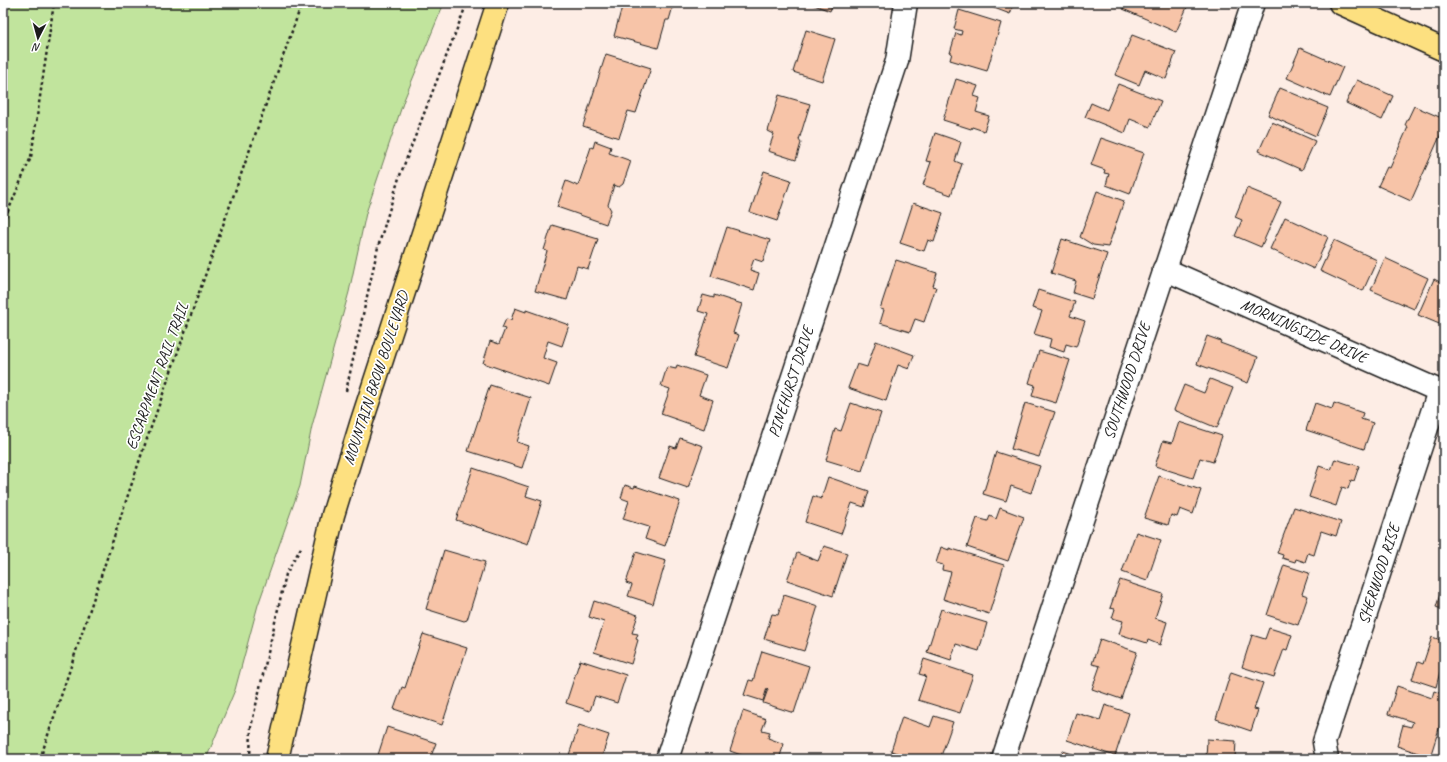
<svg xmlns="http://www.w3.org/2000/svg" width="1447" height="762" font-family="Caveat,sans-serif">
<rect width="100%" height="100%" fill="#fdede5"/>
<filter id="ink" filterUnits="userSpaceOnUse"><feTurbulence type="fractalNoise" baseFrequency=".025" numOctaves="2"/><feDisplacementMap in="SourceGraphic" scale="8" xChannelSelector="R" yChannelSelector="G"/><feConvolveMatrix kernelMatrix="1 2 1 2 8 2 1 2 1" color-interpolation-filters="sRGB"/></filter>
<g filter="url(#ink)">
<!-- green -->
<path fill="#c1e49d" stroke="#6e805c" d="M3 3H444L404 100 366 213 349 292 312 426 300 486 258 605 235 690 206 759H3Z"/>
<!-- building -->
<g fill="#f7c4a8" stroke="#1c1c1c">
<path d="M623 3H674L669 20H666L658 48 614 36Z"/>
<path d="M809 3H833L830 11Z"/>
<path d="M981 3H1014L1010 14Z"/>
<path d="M1125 3H1183L1188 5 1176 32 1123 9Z"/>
<path d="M959 10 1001 23 987 71 950 60 952 53H950L956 33 961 35 962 31 954 29Z"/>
<path d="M806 30 835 39 822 81 793 72Z"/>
<path d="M1132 35 1176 52 1166 79 1145 70 1139 85 1115 75Z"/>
<path d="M1300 48 1343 67 1330 97 1287 78Z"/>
<path d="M606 54 651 68 636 113 628 111 619 138 583 126Z"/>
<path d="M956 79 978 86 974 96 980 98 976 112 989 116 984 131 972 127 971 129 943 120Z"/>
<path d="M1357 80 1393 96 1382 120 1346 103Z"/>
<path d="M1118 84 1161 101 1150 127 1130 119 1125 133 1085 117 1091 103 1107 110Z"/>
<path d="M1280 88 1328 108 1316 136 1268 115Z"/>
<path d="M779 95 810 104 799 140 801 143 796 160 768 151 774 134 768 131Z"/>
<path d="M1414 106 1444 119V127L1411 201 1378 186 1387 167 1390 168 1408 127 1405 125Z"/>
<path d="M1272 122 1315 141 1302 170 1259 151Z"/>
<path d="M935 133 961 142 955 161 962 164 951 195 923 185 931 162 926 161Z"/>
<path d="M1101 138 1144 153 1130 194 1106 185 1109 174 1104 173 1105 170 1091 165Z"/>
<path d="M595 141 611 147 609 153 631 161 623 184 619 187 614 185 608 205 611 210 606 224 557 207 566 181 578 186 591 147 593 148Z"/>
<path d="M764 171 791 180 777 221 750 212Z"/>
<path d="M1247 188 1281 202 1261 247 1235 236 1242 220 1235 217Z"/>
<path d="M1097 191 1124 201 1108 247 1093 245 1080 237Z"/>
<path d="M913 203 943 213 934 242 928 240 924 251 900 243Z"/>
<path d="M1285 217 1328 237 1314 269 1270 249Z"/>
<path d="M552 225 598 239 588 269 577 266 567 300 535 291 547 251 544 250Z"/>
<path d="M727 227 770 240 763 262 754 259 750 270 759 273 754 290 711 276Z"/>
<path d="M1062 239 1107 254 1092 299 1073 293 1076 281 1051 273Z"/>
<path d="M1334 240 1377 260 1363 291 1320 271Z"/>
<path d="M1385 258 1428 278 1414 309 1371 290Z"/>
<path d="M896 260 937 273 933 286 936 287 924 322 915 319 910 332 880 323 884 310 880 309Z"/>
<path d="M1434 279 1444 284V326L1418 315Z"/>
<path d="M1038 290 1075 302 1070 316 1085 321 1076 347 1066 344 1064 352 1049 347 1051 339 1034 334 1042 311 1032 308Z"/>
<path d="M703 295 714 298V295L742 304 733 333 739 335 728 368 694 357 708 314 698 311Z"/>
<path d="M515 308 526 312V310L569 325 562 346 548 341 543 358 557 363 549 386 483 363 490 341 499 344 505 329 502 328 506 319 511 320Z"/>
<path d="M1207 336 1221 341 1220 343 1258 357 1248 383 1197 364Z"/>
<path d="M876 341 914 355 909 369 898 365 886 401 848 388 857 364 867 367Z"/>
<path d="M1039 351 1070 360 1056 403 1032 396 1035 385 1029 383Z"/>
<path d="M677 365 706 375 699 395 713 400 704 429 661 414 670 389 661 386 667 367 676 369Z"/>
<path d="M1210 379 1233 388 1217 428 1174 410 1184 385 1204 393Z"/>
<path d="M490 385 531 398 517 442 529 446 522 468 468 451Z"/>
<path d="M851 403 881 413 862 471 826 460 835 429 841 431Z"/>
<path d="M1025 403 1055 412 1039 457 1011 449Z"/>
<path d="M1315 403 1332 409 1334 403 1363 413 1361 419 1373 423 1364 449 1306 430Z"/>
<path d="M1179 422 1222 436 1213 462 1200 458 1193 478 1155 466 1163 441 1172 443Z"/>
<path d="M680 438 703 446 688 488 659 478 670 446 676 448Z"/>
<path d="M996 452 1040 466 1031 493 1011 486 1006 501 983 494Z"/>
<path d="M1335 459 1359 466 1354 481 1351 480 1348 489 1342 487 1336 506 1309 497 1319 466 1331 470Z"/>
<path d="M473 468 529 487 526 496 542 501 528 544 456 520Z"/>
<path d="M1159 476 1201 490 1193 514 1180 509 1177 517 1171 515 1168 525 1144 518Z"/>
<path d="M828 477 869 491 864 507 852 503 841 534 805 522 813 496 821 499Z"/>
<path d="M625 485 634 488 635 486 680 501 665 546 645 539 649 527 623 519 629 501 621 498Z"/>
<path d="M1294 507 1341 522 1336 536 1321 531 1314 555 1308 553 1305 562 1296 559 1295 562 1282 558 1283 555 1277 553Z"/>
<path d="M1000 508 1024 517 1008 561 967 547 977 518 988 521 990 516 996 519Z"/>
<path d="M1136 532 1161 540 1147 581 1122 572Z"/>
<path d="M824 546 847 553 833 596 787 580 797 553 818 561Z"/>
<path d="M941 547 949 550V548L1004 565 989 614 943 599 951 572 942 570 943 565 936 563Z"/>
<path d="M444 550 485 562 467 620 464 621 426 609Z"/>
<path d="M636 552 666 561 653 604 628 596 632 585 626 583Z"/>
<path d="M1284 565 1309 573 1302 594 1308 596 1298 625 1267 615Z"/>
<path d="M1120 580 1163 594 1155 618 1167 622 1160 645 1148 640 1147 643 1119 634 1123 621 1112 618 1115 609 1110 608Z"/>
<path d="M1444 582V610L1436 607Z"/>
<path d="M784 595 818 606 804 651 764 639 772 614 778 615Z"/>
<path d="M594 601 638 615 632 633 638 634 636 639 638 640 631 664 594 652 604 622 589 617Z"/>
<path d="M941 609 987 623 979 651 956 644 951 660 927 652Z"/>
<path d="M1269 628 1292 635 1287 650 1284 649 1274 677 1242 667 1252 635 1265 639Z"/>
<path d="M423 634 467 648 442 725 394 709 402 687 405 688Z"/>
<path d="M1432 637 1444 641V673L1440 672 1436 687 1412 679 1418 662 1423 664Z"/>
<path d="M1100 639 1137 652 1121 699 1092 689 1100 666 1092 664Z"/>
<path d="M762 651 809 666 794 713 763 703 768 689 767 688 763 701 744 695 749 680 753 681Z"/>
<path d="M924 659 973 675 960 713 918 700 926 676 919 674Z"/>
<path d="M580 660 626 675 617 703 595 696 590 711 566 703Z"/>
<path d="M1231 672 1263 683 1254 709 1258 710 1251 731 1216 719Z"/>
<path d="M1397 686 1432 698 1434 691 1444 695 1443 701 1444 702V713L1430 757 1397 746 1403 725 1411 727 1413 722 1388 714Z"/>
<path d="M1105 705 1129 713 1115 756 1067 740 1076 713 1100 720Z"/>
<path d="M743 711 766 719 762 730 770 732 768 738 784 744 779 759H752L730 751Z"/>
<path d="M934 716 953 722 940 759H915L891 751 902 717 930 727Z"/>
<path d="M579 725 609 735 601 759H572L568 758Z"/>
<path d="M387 727 436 743 430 759H383V756L378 755Z"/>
<path d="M1207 739 1236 741 1235 759H1206Z"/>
<path d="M1063 751 1088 759H1061Z"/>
</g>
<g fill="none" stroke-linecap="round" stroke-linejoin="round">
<defs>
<g id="minor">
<path d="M1164 269 1444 393"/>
<path d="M667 759 897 61 906 3"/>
<path d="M1003 759 1253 3"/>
<path d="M1327 759 1324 742 1439 391"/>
</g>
<g id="major">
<path d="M1340 3 1444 50"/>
<path d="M277 759 333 515 361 424 498 3"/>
</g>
</defs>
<!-- minor casing -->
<use href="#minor" stroke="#1c1c1c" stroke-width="25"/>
<!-- major casing -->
<use href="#major" stroke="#1c1c1c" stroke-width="25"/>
<!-- path -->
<g stroke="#1c1c1c" stroke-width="2.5" stroke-dasharray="3 3" stroke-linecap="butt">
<path d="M3 223 31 157 54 3"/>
<path d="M346 391 378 247 399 178 467 3"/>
<path d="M40 759 143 450 302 3"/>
<path d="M250 759 251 727 286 574 302 546"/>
</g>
<!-- minor -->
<use href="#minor" stroke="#fff" stroke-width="22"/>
<!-- major -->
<use href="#major" stroke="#fde080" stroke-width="22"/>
</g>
</g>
<g text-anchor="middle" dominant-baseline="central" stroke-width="3.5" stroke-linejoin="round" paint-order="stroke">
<!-- street labels -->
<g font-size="16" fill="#1c1c1c" stroke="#fff">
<text transform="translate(1304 331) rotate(24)">MORNINGSIDE DRIVE</text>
<text transform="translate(157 376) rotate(-70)">ESCARPMENT RAIL TRAIL</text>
<text transform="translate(376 378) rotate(-72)">MOUNTAIN BROW BOULEVARD</text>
<text transform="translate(1127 381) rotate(-72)">SOUTHWOOD DRIVE</text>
<text transform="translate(791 382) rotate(-72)">PINEHURST DRIVE</text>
<text transform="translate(1379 574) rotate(-72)">SHERWOOD RISE</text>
</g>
</g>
<!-- margin -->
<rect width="1447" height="762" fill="none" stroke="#fff" stroke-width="16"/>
<rect x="8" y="8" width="1431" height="746" fill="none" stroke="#1c1c1c" stroke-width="1.5" filter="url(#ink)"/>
<!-- north arrow -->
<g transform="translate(38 38) rotate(186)" stroke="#ffffff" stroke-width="3" paint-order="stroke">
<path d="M0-3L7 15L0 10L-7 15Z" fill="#1c1c1c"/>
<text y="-6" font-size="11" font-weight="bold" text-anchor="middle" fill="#1c1c1c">N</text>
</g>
</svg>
